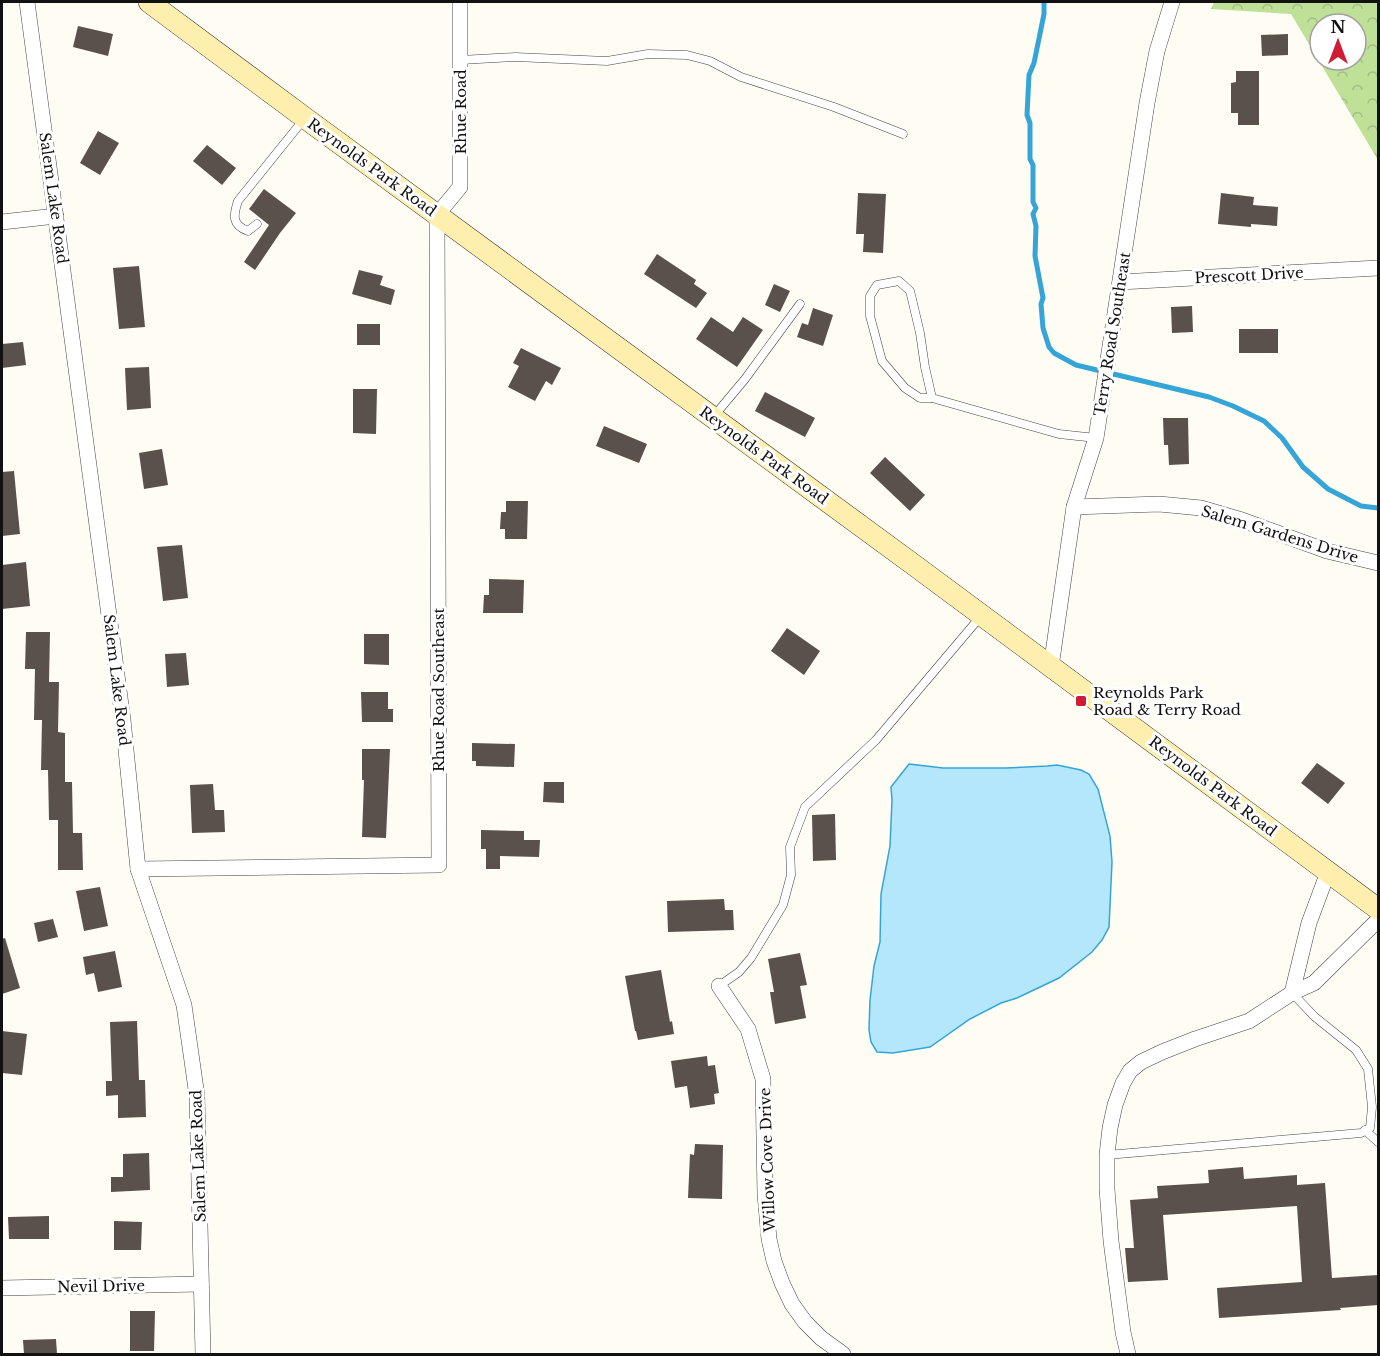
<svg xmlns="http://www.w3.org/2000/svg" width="1380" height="1356" font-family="'Libre Baskerville',serif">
<defs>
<pattern id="forest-crowns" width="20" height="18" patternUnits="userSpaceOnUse" patternTransform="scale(1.5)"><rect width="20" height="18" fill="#bee097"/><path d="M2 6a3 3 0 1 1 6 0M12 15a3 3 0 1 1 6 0" fill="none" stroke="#a2bf81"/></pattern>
</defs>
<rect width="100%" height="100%" fill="#fffcf4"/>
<!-- forest -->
<path fill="url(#forest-crowns)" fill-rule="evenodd" d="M1214 2H1378V160L1291 14 1211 9ZM1320 24H1356V60H1320Z"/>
<!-- water -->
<path fill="#b4e7fb" stroke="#35a5d8" stroke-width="1.5" d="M909 764 943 768H1006L1047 766 1057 765 1081 770 1089 774 1098 789 1110 836 1112 862 1109 927 1102 940 1092 952 1059 978 1017 998 1001 1003 970 1019 930 1047 893 1053 877 1052 871 1042 869 1030 870 1000 874 966 880 942 881 894 890 846 892 800 891 787Z"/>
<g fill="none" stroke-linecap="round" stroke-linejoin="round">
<!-- stream -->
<path stroke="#35a5d8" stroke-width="5" d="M1044 2V14L1034 63 1029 75 1027 115 1030 123V159L1033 165V202L1036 208 1033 214 1036 226 1035 256 1043 298 1041 304 1043 328 1049 347 1054 353 1076 365 1209 397 1233 406 1264 421 1282 438 1303 467 1328 489 1361 506 1378 508"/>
</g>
<!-- building -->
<g fill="#5a504c">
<path d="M78 26 113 34 108 56 73 47Z"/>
<path d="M1288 34V55L1262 56 1261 35Z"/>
<path d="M1236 71H1259V125H1238V113H1231V83L1236 82Z"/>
<path d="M98 131 119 143 100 175 80 163Z"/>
<path d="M207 145 236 168 222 185 193 161Z"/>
<path d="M264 189 296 213 280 233 255 270 244 262 269 225 249 209Z"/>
<path d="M858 193 886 194 883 253 863 252 864 234H856Z"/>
<path d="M1221 193 1254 197 1253 205 1278 207 1277 226 1251 224V227L1218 224Z"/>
<path d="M657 254 696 280 694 284 707 293 696 308 644 274Z"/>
<path d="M139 266 145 327 119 329 113 268Z"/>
<path d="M359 270 383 276 380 285 395 290 391 305 352 294Z"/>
<path d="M774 284 790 291 780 312 765 305Z"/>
<path d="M1192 306 1193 332 1172 333 1171 307Z"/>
<path d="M813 308 833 315 823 346 797 337 802 323 808 325Z"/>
<path d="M711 317 733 332 743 317 763 330 737 367 696 339Z"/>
<rect x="357" y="324" width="23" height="21"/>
<rect x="1239" y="329" width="39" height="24"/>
<path d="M23 342 26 365 2 368V344Z"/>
<path d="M521 348 561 368 552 385 546 381 535 401 508 387 519 366 513 363Z"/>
<path d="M149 367 151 408 127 410 125 368Z"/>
<path d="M353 389H377L376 434 353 433Z"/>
<path d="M765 392 815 418 805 437 755 411Z"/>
<path d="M1163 418H1188L1189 464 1169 465 1168 445H1164Z"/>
<path d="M604 426 647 444 639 463 596 446Z"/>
<path d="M162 449 168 485 144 489 139 453Z"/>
<path d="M885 457 925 495 910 511 870 473Z"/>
<path d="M14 471 20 534 2 536V472Z"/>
<path d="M506 501H528L527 539H505V529H500L501 512H506Z"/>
<path d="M182 545 188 598 163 601 157 547Z"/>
<path d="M26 562 30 606 2 609V565Z"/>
<path d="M489 579 524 580 523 613H483L484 595H489Z"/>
<path d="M787 628 820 651 804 675 771 651Z"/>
<path d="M26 632H50L49 682H59L58 732 65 733V782H72L73 833H82L83 870H58V820H49L48 770H41L42 720H34L35 669H25Z"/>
<path d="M364 634H389V665L364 664Z"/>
<path d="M186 653 189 685 167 687 165 654Z"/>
<path d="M361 692H388V709H393V722H362Z"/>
<path d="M472 743 515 744 514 767 476 766V761H472Z"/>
<path d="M362 749H390L386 838 362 837 364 780H362Z"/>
<path d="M1317 763 1345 783 1328 804 1301 783Z"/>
<path d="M544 782H564V803L543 802Z"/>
<path d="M213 784 215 810H224L225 832 192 833 190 785Z"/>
<path d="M835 814 836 860 813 861 812 815Z"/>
<path d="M481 830 524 831V840H540L539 857 500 856V869H486V849H481Z"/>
<path d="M100 887 108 926 84 931 76 891Z"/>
<path d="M724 899 725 910H733L734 930 668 932 667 901Z"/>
<path d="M53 919 58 937 38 942 34 923Z"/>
<path d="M5 938 20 988 2 994V939Z"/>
<path d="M115 951 122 987 98 992 94 973 86 975 83 957Z"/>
<path d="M800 953 807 985 800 986 806 1018 775 1024 770 992H774L768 959Z"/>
<path d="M661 970 670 1022 672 1021 674 1034 638 1040 636 1031H639H635L625 976Z"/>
<path d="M137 1021 139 1080H145L146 1117 118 1118V1095L106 1096V1081H112L110 1022Z"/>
<path d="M2 1031 27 1034 22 1075 2 1073Z"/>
<path d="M707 1056 708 1066 715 1065 719 1093 714 1094 715 1104 690 1108 687 1086 675 1088 671 1061Z"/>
<path d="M695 1144 723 1145 722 1199 688 1198 690 1154 694 1155Z"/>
<path d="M149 1153 150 1190 111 1192V1177H123V1154Z"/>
<path d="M1243 1167 1244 1179 1297 1175V1185L1325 1183 1332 1278 1378 1275V1305L1340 1308 1341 1310 1219 1318 1217 1288 1302 1282 1297 1206 1163 1215 1168 1280 1128 1282 1125 1248H1134L1130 1200 1158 1198 1157 1186 1209 1183 1208 1170Z"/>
<path d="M49 1216V1239H9L8 1217Z"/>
<path d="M114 1221 142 1222 141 1250H114Z"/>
<path d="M130 1311H155L154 1351H130Z"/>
<path d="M56 1339 57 1354H24L23 1340Z"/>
</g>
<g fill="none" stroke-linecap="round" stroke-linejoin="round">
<defs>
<g id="lane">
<path d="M460 60 515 57 607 61 648 54 687 55 710 61 741 77 834 107 903 134"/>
<path d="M257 224 248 231C232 225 233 216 238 201L304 119"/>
<path d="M899 281 910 291 912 299 920 333 925 367 932 398H920L905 388 882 361 870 316V296L877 285Z"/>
<path d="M932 398 1059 434 1096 438"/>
<path d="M714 416 745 379 800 304"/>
<path d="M719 986 739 972 751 958 783 905 791 875 790 847 805 807 876 740 981 616"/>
<path d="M1365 1130 1378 1142"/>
<path d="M1107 1155 1361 1133 1370 1128 1372 1107 1368 1069 1356 1050 1315 1017 1292 993"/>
</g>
<g id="street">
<path d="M27 2 123 720 138 869 184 1005 197 1096 203 1354"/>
<path d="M2 222 56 216"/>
<path d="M1120 282 1378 268"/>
<path d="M1074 507 1159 504 1201 508 1242 520 1327 551 1378 563"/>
<path d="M1051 667 1074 507 1096 438 1147 103 1157 51 1172 2"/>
<path d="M138 869 439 865 437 215 460 187V2"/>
<path d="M719 986 748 1029 763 1079 765 1194 769 1239 774 1261 782 1283 792 1304 805 1322 821 1338 843 1354"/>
<path d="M1292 993 1309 923 1328 872"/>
<path d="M2 1288 201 1284"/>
<path d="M1128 1354 1123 1332 1111 1241 1107 1189V1155L1110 1128 1115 1105 1123 1083 1130 1071 1141 1062 1162 1052 1195 1039 1249 1021 1292 993 1314 983 1378 920"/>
</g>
<path id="secondary" d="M149 2 305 118 914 565 1378 909"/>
</defs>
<!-- lane casing -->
<use href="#lane" stroke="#444" stroke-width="9"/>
<!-- street casing -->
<use href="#street" stroke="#444" stroke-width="16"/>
<!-- secondary casing -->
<use href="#secondary" stroke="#333" stroke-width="22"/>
<!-- lane -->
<use href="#lane" stroke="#fff" stroke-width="8"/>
<!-- street -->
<use href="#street" stroke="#fff" stroke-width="15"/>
<!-- secondary -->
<use href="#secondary" stroke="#ffefaf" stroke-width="21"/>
</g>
<!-- markers -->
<rect fill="#cd1c34" stroke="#fff" stroke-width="2" x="1075" y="695" width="12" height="12" rx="3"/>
<g text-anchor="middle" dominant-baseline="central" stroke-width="6" stroke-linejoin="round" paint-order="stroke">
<!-- street labels -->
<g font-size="15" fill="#111" stroke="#fff">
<text transform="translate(460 112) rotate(-90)">Rhue Road</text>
<text transform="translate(372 167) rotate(36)">Reynolds Park Road</text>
<text transform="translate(54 198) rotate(82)">Salem Lake Road</text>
<text transform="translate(1249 275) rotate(-3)">Prescott Drive</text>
<text transform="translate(1112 334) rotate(-81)">Terry Road Southeast</text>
<text transform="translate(764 455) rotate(36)">Reynolds Park Road</text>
<text transform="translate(1280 534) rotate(17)">Salem Gardens Drive</text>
<text transform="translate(117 680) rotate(83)">Salem Lake Road</text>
<text transform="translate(438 690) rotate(-90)">Rhue Road Southeast</text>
<text transform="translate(1213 786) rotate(37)">Reynolds Park Road</text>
<text transform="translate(198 1156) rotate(-92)">Salem Lake Road</text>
<text transform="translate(767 1160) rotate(-92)">Willow Cove Drive</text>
<text transform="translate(101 1286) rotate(-1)">Nevil Drive</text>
</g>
<!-- poi labels -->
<g font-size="15" fill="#111" stroke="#fff" text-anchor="start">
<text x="1093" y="692">Reynolds Park<tspan x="1093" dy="17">Road &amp; Terry Road</tspan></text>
</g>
</g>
<!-- border -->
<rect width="1380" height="1356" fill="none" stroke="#111111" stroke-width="6"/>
<!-- north arrow -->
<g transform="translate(1338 42)"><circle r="28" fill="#ffffff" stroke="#a0a0a0" stroke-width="1.5"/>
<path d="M0-4.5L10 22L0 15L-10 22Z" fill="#cd1c34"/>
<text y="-9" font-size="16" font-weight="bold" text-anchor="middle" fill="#111111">N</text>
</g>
</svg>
